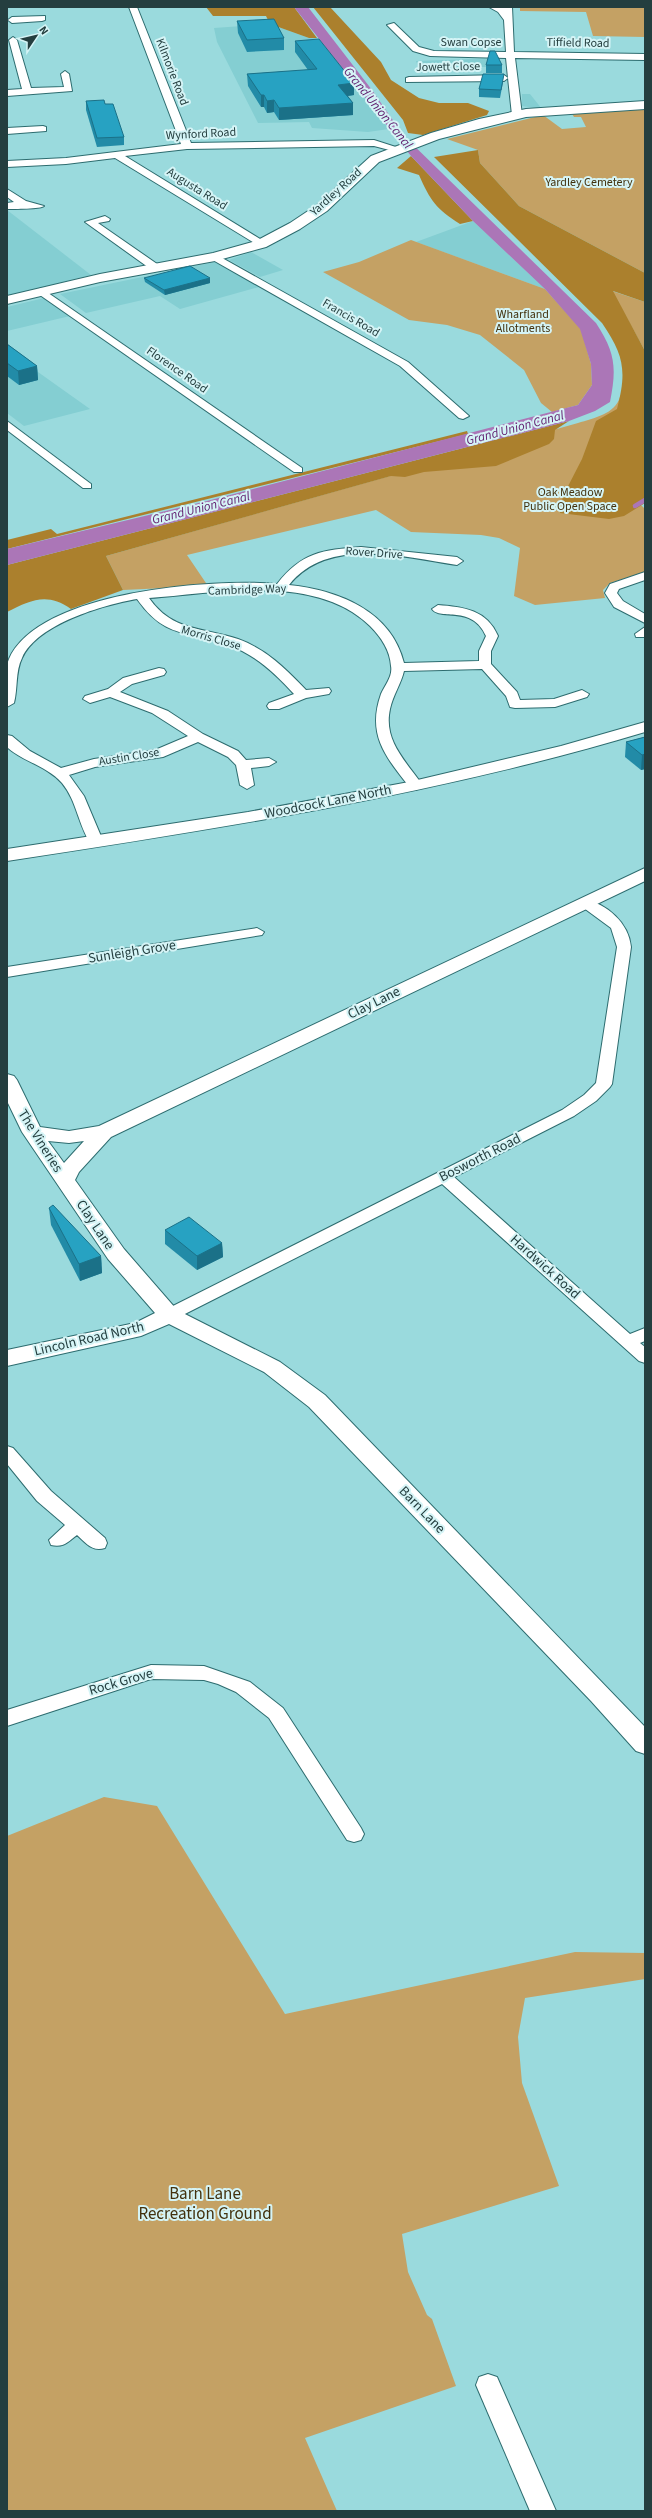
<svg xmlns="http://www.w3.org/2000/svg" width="652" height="2518" font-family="'Source Sans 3',sans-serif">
<rect width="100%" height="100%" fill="#9adadd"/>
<!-- built -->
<g fill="#84ced2">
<path d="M270 24 309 38H317L389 129 368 132 312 128 309 122 258 123 217 42 214 28Z"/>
<path d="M499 58 502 67H418L416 61Z"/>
<path d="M522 94H530L542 109 522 106Z"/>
<path d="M7 210 91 275 7 296Z"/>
<path d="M473 221 545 289 416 242Z"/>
<path d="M251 252 283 270 260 277 229 260Z"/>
<path d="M215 262 259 287 180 309 160 296 86 313 60 294Z"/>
<path d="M44 298 70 316 7 331V307Z"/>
<path d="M7 350 90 409 24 426 7 413Z"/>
</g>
<!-- green -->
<g fill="#c4a164">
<path d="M520 7H645V37L593 36 586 12 520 11Z"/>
<path d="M645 109V273L519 206 480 163 478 150 447 139 543 115 562 129 586 127 581 117H574L571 112Z"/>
<path d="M411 240 545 289 581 329 591 364 592 385 578 405 552 412 541 403 524 370 480 335 447 325 409 320 323 272 359 262Z"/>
<path d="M612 291 645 302V351Z"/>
<path d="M620 397 645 503 641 505 645 509V572L610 583 603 590 605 598 535 605 514 596 520 548 499 538 481 535 411 532 376 510 187 555 208 586 123 590 106 556 578 423C594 418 615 414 620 397Z"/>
<path d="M104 1797 157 1806 285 2014 575 1952 645 1953V1979L525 1998 518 2037 522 2083 559 2186 402 2234 408 2272 427 2315 432 2319 456 2386 305 2438 337 2511H7V1836Z"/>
</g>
<!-- forest -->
<g fill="#ab802d">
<path d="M206 7H294L317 38H309L270 24 266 16H213Z"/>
<path d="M313 7H330L381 62 391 80 419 98 439 103H468L489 111 487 115 423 135 408 133 403 120Z"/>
<path d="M478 150 480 163 519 206 645 273V302L613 291 645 351V503L624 516 609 519 560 513 563 496 582 459 596 421 617 409C627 371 624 355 602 323L434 157Z"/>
<path d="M411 156 473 221 460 224C436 209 430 200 419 175L397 168Z"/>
<path d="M569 421 555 430 554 439 549 444 496 466 424 472 405 477 391 476 106 556 123 590 71 609C47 592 31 600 7 612V565Z"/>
<path d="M467 431 468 434 7 549V540L51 529 57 534Z"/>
</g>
<!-- water -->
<path fill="#ab76b7" d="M294 7H308L372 90 403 135 596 323C615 352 617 367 610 402L595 411 569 421 7 565V549L203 502 578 405 592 385 591 364 580 329 545 289 473 221 411 156Z"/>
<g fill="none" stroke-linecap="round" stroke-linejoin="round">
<!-- stream -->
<path stroke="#ab76b7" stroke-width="4.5" d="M635 506 645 500"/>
<defs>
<g id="minor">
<path d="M129 7H137L191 143 374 140 402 149 397 152 374 146 187 149 125 156 265 242 266 244 261 247 115 158 66 164 7 167V161L66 158 181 144Z"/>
<path d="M489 7H512L514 52 645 54V60L515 58 522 115 517 118 512 115 508 78 504 81 406 82V78L409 77 504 75 508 78 506 58 430 56 413 51 387 25 394 23 419 47 434 51 506 52 504 20 498 12Z"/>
<path d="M45 16V20L42 21 12 23 8 20 12 17Z"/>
<path d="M13 37 17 40 31 88 64 87 61 74 65 71 69 74 72 91 7 96V90L22 89 9 40Z"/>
<path d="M43 126 46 127V131L7 134V128Z"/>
<path d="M7 189 26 201 44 206C41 209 14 209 7 209V203L14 202 7 197Z"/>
<path d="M105 216 110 219 109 221 98 223 160 266V270H152L85 222Z"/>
<path d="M215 254 408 362 469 416 463 419 459 418 400 366 211 259V255Z"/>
<path d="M41 288 302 468V472H294L37 293 36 291Z"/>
<path d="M7 421 91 484V488H83L7 430Z"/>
<path d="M361 547 457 557 463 561 457 565C403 557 328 536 289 585 337 590 391 610 404 663L479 661V651L486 636C472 604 440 621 432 609L438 605C464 607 487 610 498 636L491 651V664L517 692 520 700 554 699 582 690 589 694 587 697 555 707 515 708 510 707 506 696 482 669 404 671C401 684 393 695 390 709 383 741 406 761 423 786L416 790 411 789C387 758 366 736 381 694 385 685 393 676 391 666 390 650 381 637 370 626 317 573 216 593 149 598 173 632 202 627 238 639 266 649 286 669 306 690L329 688 331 691 329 694 306 698 279 709H269L267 706 269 703 294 694C275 673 255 655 229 645 188 630 166 640 137 599 103 605 37 624 22 658 15 672 18 688 14 703L7 707C7 693 3 671 9 659 39 591 213 578 277 584 302 552 322 550 361 547Z"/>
<path d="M645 572V580L619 589 617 593 623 601 645 614V623L614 607 605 593 610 584Z"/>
<path d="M645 627V637H636L635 634Z"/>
<path d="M159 668 164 669 166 672 164 675 132 684 120 692 168 711 203 734 238 751 246 760 269 758 276 762 269 766 251 768 254 785 247 789 240 785 236 765 228 757 198 742 163 757 95 767 69 775 84 796 103 841 96 845 91 844C78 825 77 801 62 783 47 766 24 762 8 748L7 735 12 736 30 751 61 768 94 759 155 750 188 736 152 713 110 697 90 703 83 699 85 696 108 689 123 678Z"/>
<path d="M584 899C607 904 629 923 631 947L612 1084 610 1087 596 1101 574 1116 454 1177 630 1334 645 1328V1341L640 1343 645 1347V1363L639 1361 442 1184 175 1319H163L160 1315 163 1311 562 1110 584 1095 596 1083 617 947 611 928 577 903Z"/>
<path d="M257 928 264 932 262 935 7 977V967Z"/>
<path d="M7 1446 13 1448 51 1491 105 1538 107 1543 105 1548C92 1552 86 1543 77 1535 68 1542 63 1548 51 1545L49 1540 65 1525 37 1501 7 1464Z"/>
<path d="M151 1665 204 1666 250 1682 283 1708 361 1828 364 1834 361 1840 354 1842 347 1840 269 1718 236 1692 218 1684 204 1680 151 1679 7 1726V1710Z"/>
<path d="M488 2374 497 2377 556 2511H530L476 2385 479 2377Z"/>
</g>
<g id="tertiary">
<path d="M645 722V732C436 795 222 828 7 861V849L248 812 409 782 561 746Z"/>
<path d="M645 868V881L111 1137 79 1172 75 1180 124 1249 177 1310 280 1362 325 1395 645 1727V1754L636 1751 591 1701 309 1407 264 1372 169 1324 141 1336 7 1366V1350L135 1323 155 1313 108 1259 22 1132 7 1101V1074L14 1076 17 1080 40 1127 69 1131 99 1126ZM48 1141 69 1143 84 1141 64 1163Z"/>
</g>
<path id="secondary" d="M645 101V109L526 117 439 139 379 162 327 211 300 229 266 247 215 261 100 282 7 304V296L100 274 213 253 256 241 290 223 317 205 371 156 431 133 479 119 526 109Z"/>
</defs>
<!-- minor casing -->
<use href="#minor" stroke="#2d6c6f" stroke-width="2"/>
<!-- tertiary casing -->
<use href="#tertiary" stroke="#2d6c6f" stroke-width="2"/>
<!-- secondary casing -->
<use href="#secondary" stroke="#2d6c6f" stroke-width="2"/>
<!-- minor -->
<use href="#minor" fill="#fff" fill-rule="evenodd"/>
<!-- tertiary -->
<use href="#tertiary" fill="#fff" fill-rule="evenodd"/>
<!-- secondary -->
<use href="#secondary" fill="#fff" fill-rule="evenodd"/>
</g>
<!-- wall -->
<g fill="#228ba7">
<path d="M237 21 284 38V50L247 52 238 33Z"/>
<path d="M295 41 354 83V95L348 96 353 103V115L279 120 274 112 267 113 264 107H261L248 86 247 74 308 70 295 52Z"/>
<rect x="486" y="65" width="16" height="8"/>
<path d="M503 82 500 98 479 97V89Z"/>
<path d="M86 101 105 104 124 137V145L97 147 86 110Z"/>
<path d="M144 278H210V283L165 295 145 282Z"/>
<path d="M7 344 37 366 38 380 19 385 7 376Z"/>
<path d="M645 737V769L641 770 625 757 626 742Z"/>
<path d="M49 1208 101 1256 102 1273 80 1281 51 1225Z"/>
<path d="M165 1230 222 1243 223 1257 197 1270 165 1244Z"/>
</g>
<!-- shaded-wall -->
<g fill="#1b7188">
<path d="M354 83V95L338 97V85Z"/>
<rect x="261" y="95" width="3" height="12"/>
<path d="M274 100V112L267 113V101Z"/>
<path d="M353 103V115L279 120V108Z"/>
<path d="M210 278V283L165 295 164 290Z"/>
<path d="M37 366 38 380 19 385 18 371Z"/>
<path d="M645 754V769L641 770 642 755Z"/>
<path d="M222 1243 223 1257 197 1270V1256Z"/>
<path d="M101 1256 102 1273 80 1281 79 1264Z"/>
</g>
<!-- building -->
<g fill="#27a2c2" stroke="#1b7188">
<path d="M274 19 284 38 247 40 237 21Z"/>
<path d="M319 39 354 83 338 85 353 103 279 108 274 100 267 101 264 95H261L247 74 317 69 295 41Z"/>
<path d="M490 51H495L502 65H486Z"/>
<path d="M483 74H504L501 90 479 89Z"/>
<path d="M104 100 105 104H113L124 137 97 138 86 101Z"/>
<path d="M190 266 210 278 164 290 144 278Z"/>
<path d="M7 344 37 366 18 371 7 363Z"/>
<path d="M645 737V754L642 755 626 742Z"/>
<path d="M53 1205 101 1256 79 1264 49 1208Z"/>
<path d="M189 1217 222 1243 197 1256 165 1230Z"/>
</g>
<g text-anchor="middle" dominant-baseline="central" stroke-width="4" stroke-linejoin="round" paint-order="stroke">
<!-- far-street labels -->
<g font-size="12" fill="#243e3f" stroke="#d5f4f6">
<text x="471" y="42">Swan Copse</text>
<text transform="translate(578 43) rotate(1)">Tiffield Road</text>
<text transform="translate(448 67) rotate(-1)">Jowett Close</text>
<text transform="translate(172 72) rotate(69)">Kilmorie Road</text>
<text transform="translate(201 134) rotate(-3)">Wynford Road</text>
<text transform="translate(197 189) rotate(32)">Augusta Road</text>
<text transform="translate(336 192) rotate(-42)">Yardley Road</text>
<text transform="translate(351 318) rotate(30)">Francis Road</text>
<text transform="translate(177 370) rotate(35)">Florence Road</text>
<text transform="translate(374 553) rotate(4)">Rover Drive</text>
<text transform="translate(247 590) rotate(-2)">Cambridge Way</text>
<text transform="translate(211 638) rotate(16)">Morris Close</text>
<text transform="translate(129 757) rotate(-9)">Austin Close</text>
</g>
<!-- far-park labels -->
<g font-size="12" fill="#43310d" stroke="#d5f4f6">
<text x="589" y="182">Yardley Cemetery</text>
<text x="523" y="314">Wharfland<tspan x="523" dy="14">Allotments</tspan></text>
<text x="570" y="492">Oak Meadow<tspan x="570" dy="14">Public Open Space</tspan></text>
</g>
<!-- far-water labels -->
<g font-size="13" font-style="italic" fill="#622070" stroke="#d5f4f6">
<text transform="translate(378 108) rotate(51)">Grand Union Canal</text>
<text transform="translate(515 428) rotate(-15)">Grand Union Canal</text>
<text transform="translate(201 508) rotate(-14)">Grand Union Canal</text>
</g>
<!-- street labels -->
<g font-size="14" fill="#243e3f" stroke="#d5f4f6">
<text transform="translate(328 802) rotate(-11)">Woodcock Lane North</text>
<text transform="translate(132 952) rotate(-9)">Sunleigh Grove</text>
<text transform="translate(374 1003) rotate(-26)">Clay Lane</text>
<text transform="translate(40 1141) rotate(58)">The Vineries</text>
<text transform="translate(480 1158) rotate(-27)">Bosworth Road</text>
<text transform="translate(95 1225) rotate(56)">Clay Lane</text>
<text transform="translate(545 1267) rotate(42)">Hardwick Road</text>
<text transform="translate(89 1339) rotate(-13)">Lincoln Road North</text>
<text transform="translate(422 1510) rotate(46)">Barn Lane</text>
<text transform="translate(121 1682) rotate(-16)">Rock Grove</text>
</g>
<!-- near-park labels -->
<g font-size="17" fill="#43310d" stroke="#d5f4f6">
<text x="205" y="2194">Barn Lane<tspan x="205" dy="20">Recreation Ground</tspan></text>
</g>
</g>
<!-- border -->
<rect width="652" height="2518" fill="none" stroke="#243e3f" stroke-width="16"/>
<!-- north arrow -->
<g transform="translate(36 36) rotate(55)" stroke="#d5f4f6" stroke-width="3" paint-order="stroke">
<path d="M0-3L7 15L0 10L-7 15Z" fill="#243e3f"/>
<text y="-6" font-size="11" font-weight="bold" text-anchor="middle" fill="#243e3f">N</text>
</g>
</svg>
